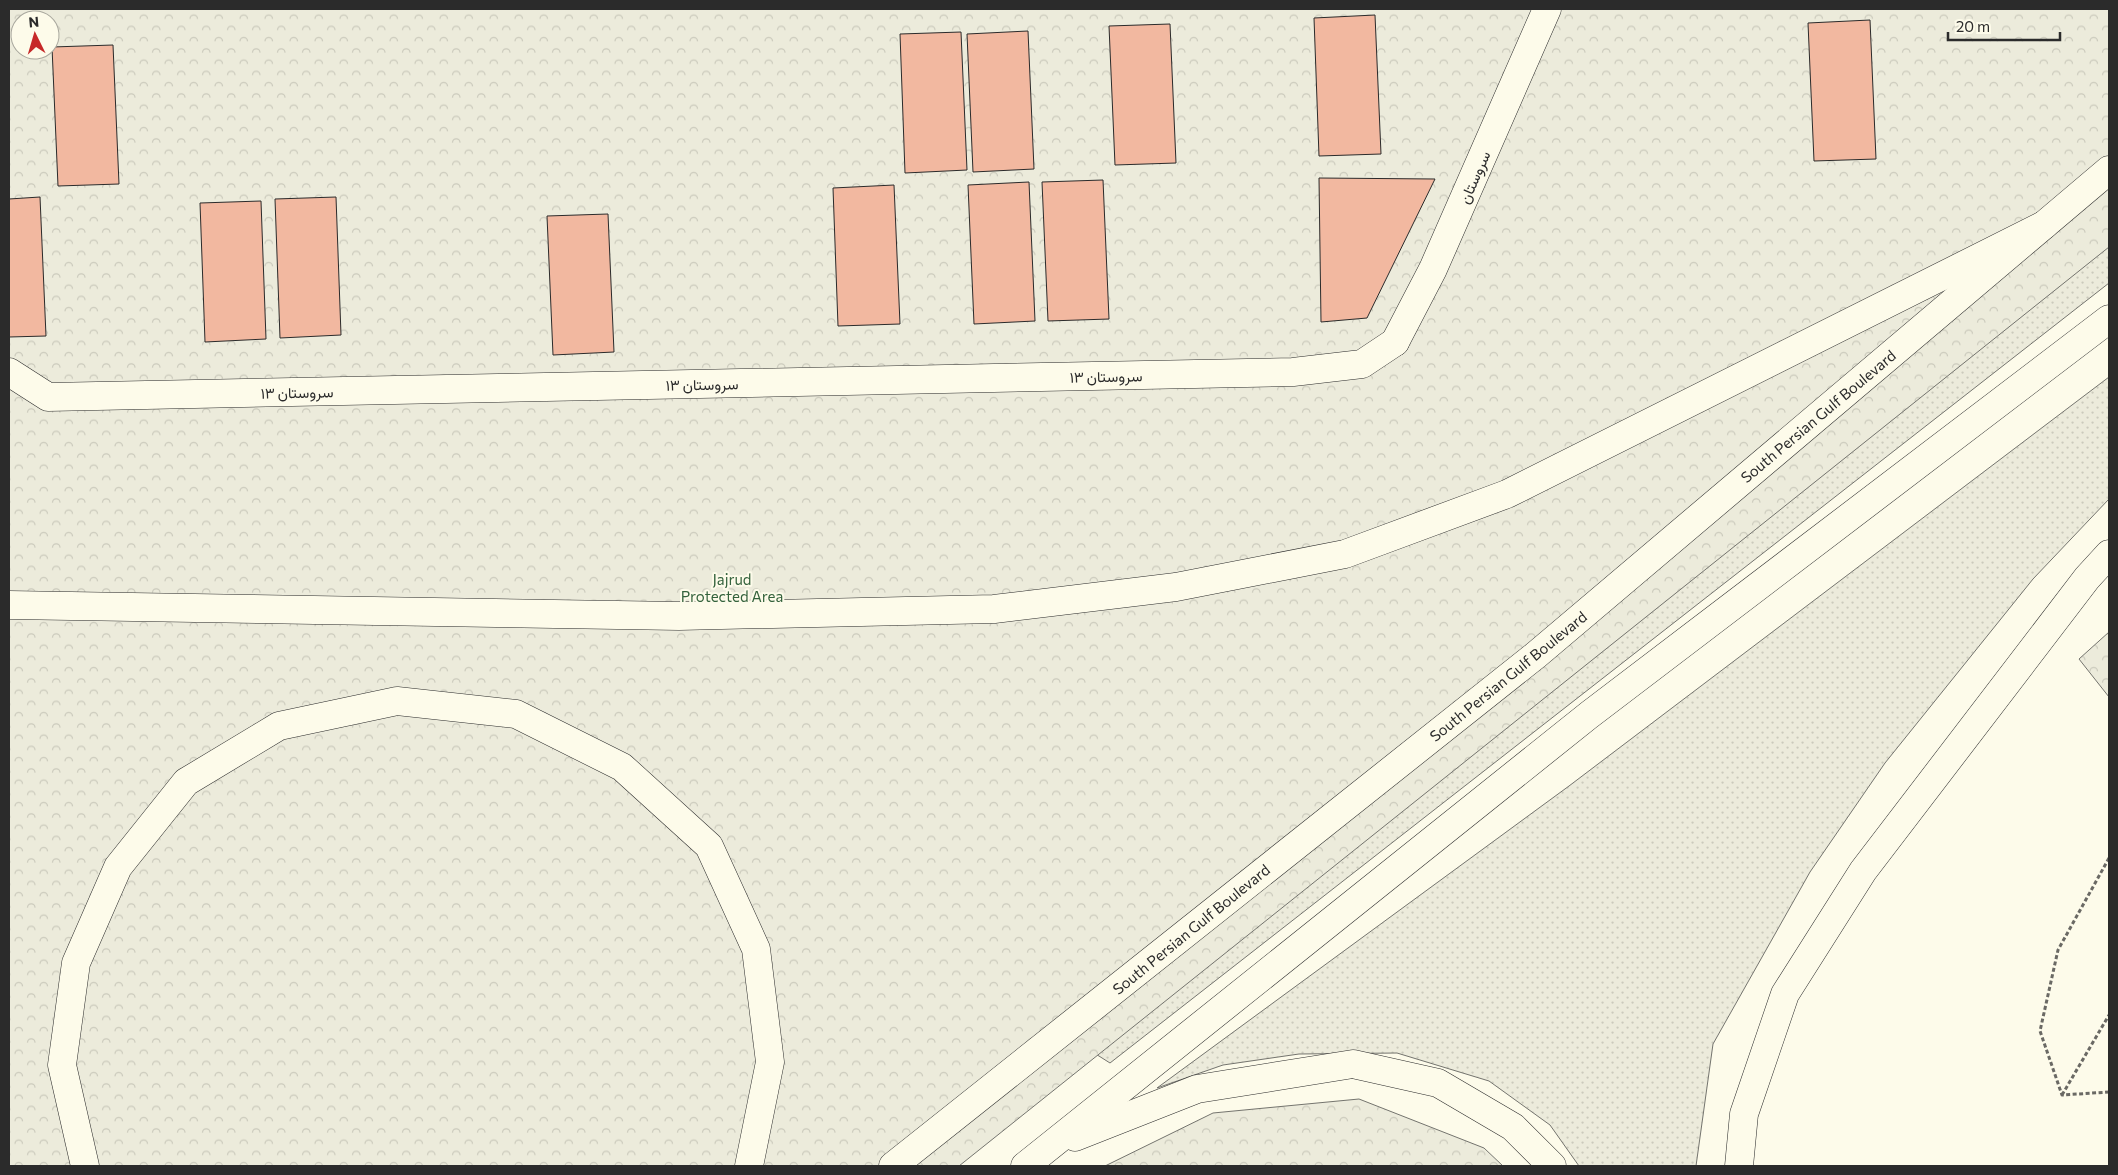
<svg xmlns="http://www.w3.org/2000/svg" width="2118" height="1175" font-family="Commissioner,Vazirmatn,sans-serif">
<defs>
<pattern id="grass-dots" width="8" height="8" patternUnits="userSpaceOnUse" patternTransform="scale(1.25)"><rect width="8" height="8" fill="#ecebdb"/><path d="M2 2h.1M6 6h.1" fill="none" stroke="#cbcabc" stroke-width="1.8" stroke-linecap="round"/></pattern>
<pattern id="forest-crowns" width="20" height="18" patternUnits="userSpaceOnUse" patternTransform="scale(1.25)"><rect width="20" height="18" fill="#ecebdb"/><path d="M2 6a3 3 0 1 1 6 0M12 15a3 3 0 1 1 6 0" fill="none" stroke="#cbcabc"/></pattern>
</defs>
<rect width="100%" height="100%" fill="#fdfbea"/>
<!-- grass -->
<g fill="url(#grass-dots)" stroke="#74746e">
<path d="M2109 219V283L1110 1063 1091 1051Z"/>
<path d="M2109 377V499L2033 579 1885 763 1810 872 1713 1044 1696 1166H1579L1550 1125 1489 1081 1397 1053 1299 1054 1223 1065 1157 1088 1569 786Z"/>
</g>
<!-- forest -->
<g fill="url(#forest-crowns)" stroke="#74746e" fill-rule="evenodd">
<path d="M9 9H2109V247L959 1166H9ZM20 20H50V50H20Z"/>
<path d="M2109 632V697L2079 659Z"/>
<path d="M1359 1099 1484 1148 1503 1166H1105L1213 1113Z"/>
</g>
<!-- building -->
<g fill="#f2b8a0" stroke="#2b2b2b">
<path d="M1375 15 1381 154 1319 156 1314 18Z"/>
<path d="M1870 20 1876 159 1814 161 1808 23Z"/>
<path d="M1170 24 1176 163 1115 165 1109 26Z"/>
<path d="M1028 31 1034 169 973 172 967 34Z"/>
<path d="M961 32 967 170 905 173 900 34Z"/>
<path d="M113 45 119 184 58 186 52 47Z"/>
<path d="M1319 178 1435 179 1367 318 1321 322Z"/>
<path d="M1103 180 1109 319 1048 321 1042 182Z"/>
<path d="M1029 182 1035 321 974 324 968 185Z"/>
<path d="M894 185 900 324 838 326 833 188Z"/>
<path d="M40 197 46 336 9 337V199Z"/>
<path d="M336 197 341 335 280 338 275 199Z"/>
<path d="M261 201 266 339 205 342 200 203Z"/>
<path d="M608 214 614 352 553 355 547 216Z"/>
</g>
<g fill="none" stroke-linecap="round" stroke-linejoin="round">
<defs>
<path id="minor" d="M9 372 48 397 1293 372 1362 364 1395 342"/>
<path id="tertiary" d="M1395 342 1433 269 1547 9"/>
<g id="trunk">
<path d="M9 605 679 616 994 609 1176 587 1345 554 1507 494 2044 225"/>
<path d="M1075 1137 1197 1089 1353 1064 1438 1083 1513 1127 1552 1166"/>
<path d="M85 1166 62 1065 76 963 118 867 186 782 279 726 397 701 516 714 622 767 709 846 756 949 770 1062 749 1166"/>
<path d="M893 1166 1536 655 2109 170"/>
<path d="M1025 1166 1589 715 2109 319"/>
</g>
<path id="motorway" d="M1739 1166 1744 1114 1785 994 1863 871 2087 578 2109 554"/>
</defs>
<!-- minor casing -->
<use href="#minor" stroke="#2b2b2b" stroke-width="29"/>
<!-- tertiary casing -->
<use href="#tertiary" stroke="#2b2b2b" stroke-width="29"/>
<!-- trunk casing -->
<use href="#trunk" stroke="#2b2b2b" stroke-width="29"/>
<!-- motorway casing -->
<use href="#motorway" stroke="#2b2b2b" stroke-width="29"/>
<!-- path -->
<g stroke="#6a6964" stroke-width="3" stroke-dasharray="4 2.5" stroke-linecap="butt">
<path d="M2109 858 2058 950 2040 1031 2062 1095 2109 1092"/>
<path d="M2062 1095 2109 1015"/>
</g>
<!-- minor -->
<use href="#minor" stroke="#fdfbea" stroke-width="28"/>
<!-- tertiary -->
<use href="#tertiary" stroke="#fdfbea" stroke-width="28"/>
<!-- trunk -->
<use href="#trunk" stroke="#fdfbea" stroke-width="28"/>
<!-- motorway -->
<use href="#motorway" stroke="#fdfbea" stroke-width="28"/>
</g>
<g text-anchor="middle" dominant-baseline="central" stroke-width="4" stroke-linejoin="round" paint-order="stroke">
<!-- street labels -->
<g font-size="15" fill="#2b2b2b" stroke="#fdfbea">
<text transform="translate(1474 177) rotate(-66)">سروستان</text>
<text transform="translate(1106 376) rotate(-1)">سروستان ۱۳</text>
<text transform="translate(702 384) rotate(-1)">سروستان ۱۳</text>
<text transform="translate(297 392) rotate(-1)">سروستان ۱۳</text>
<text transform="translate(1818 416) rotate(-40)">South Persian Gulf Boulevard</text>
<text transform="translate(1508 676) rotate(-39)">South Persian Gulf Boulevard</text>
<text transform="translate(1191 929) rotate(-39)">South Persian Gulf Boulevard</text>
</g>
<!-- park labels -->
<g font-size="15" fill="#34623c" stroke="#fdfbea">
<text x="732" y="579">Jajrud<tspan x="732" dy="17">Protected Area</tspan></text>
</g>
</g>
<!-- border -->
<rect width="2118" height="1175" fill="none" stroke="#2b2b2b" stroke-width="20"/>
<!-- north arrow -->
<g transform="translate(35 35) rotate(355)"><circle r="24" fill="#fdfbea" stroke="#a9a89e"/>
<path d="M0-4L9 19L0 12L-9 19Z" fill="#c62828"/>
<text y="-8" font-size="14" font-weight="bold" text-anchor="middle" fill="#2b2b2b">N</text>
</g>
<!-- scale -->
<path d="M1948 32v8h112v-8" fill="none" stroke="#2b2b2b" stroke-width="2.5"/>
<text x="1956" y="32" font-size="15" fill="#2b2b2b" stroke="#fdfbea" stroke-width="4" paint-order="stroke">20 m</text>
</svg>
